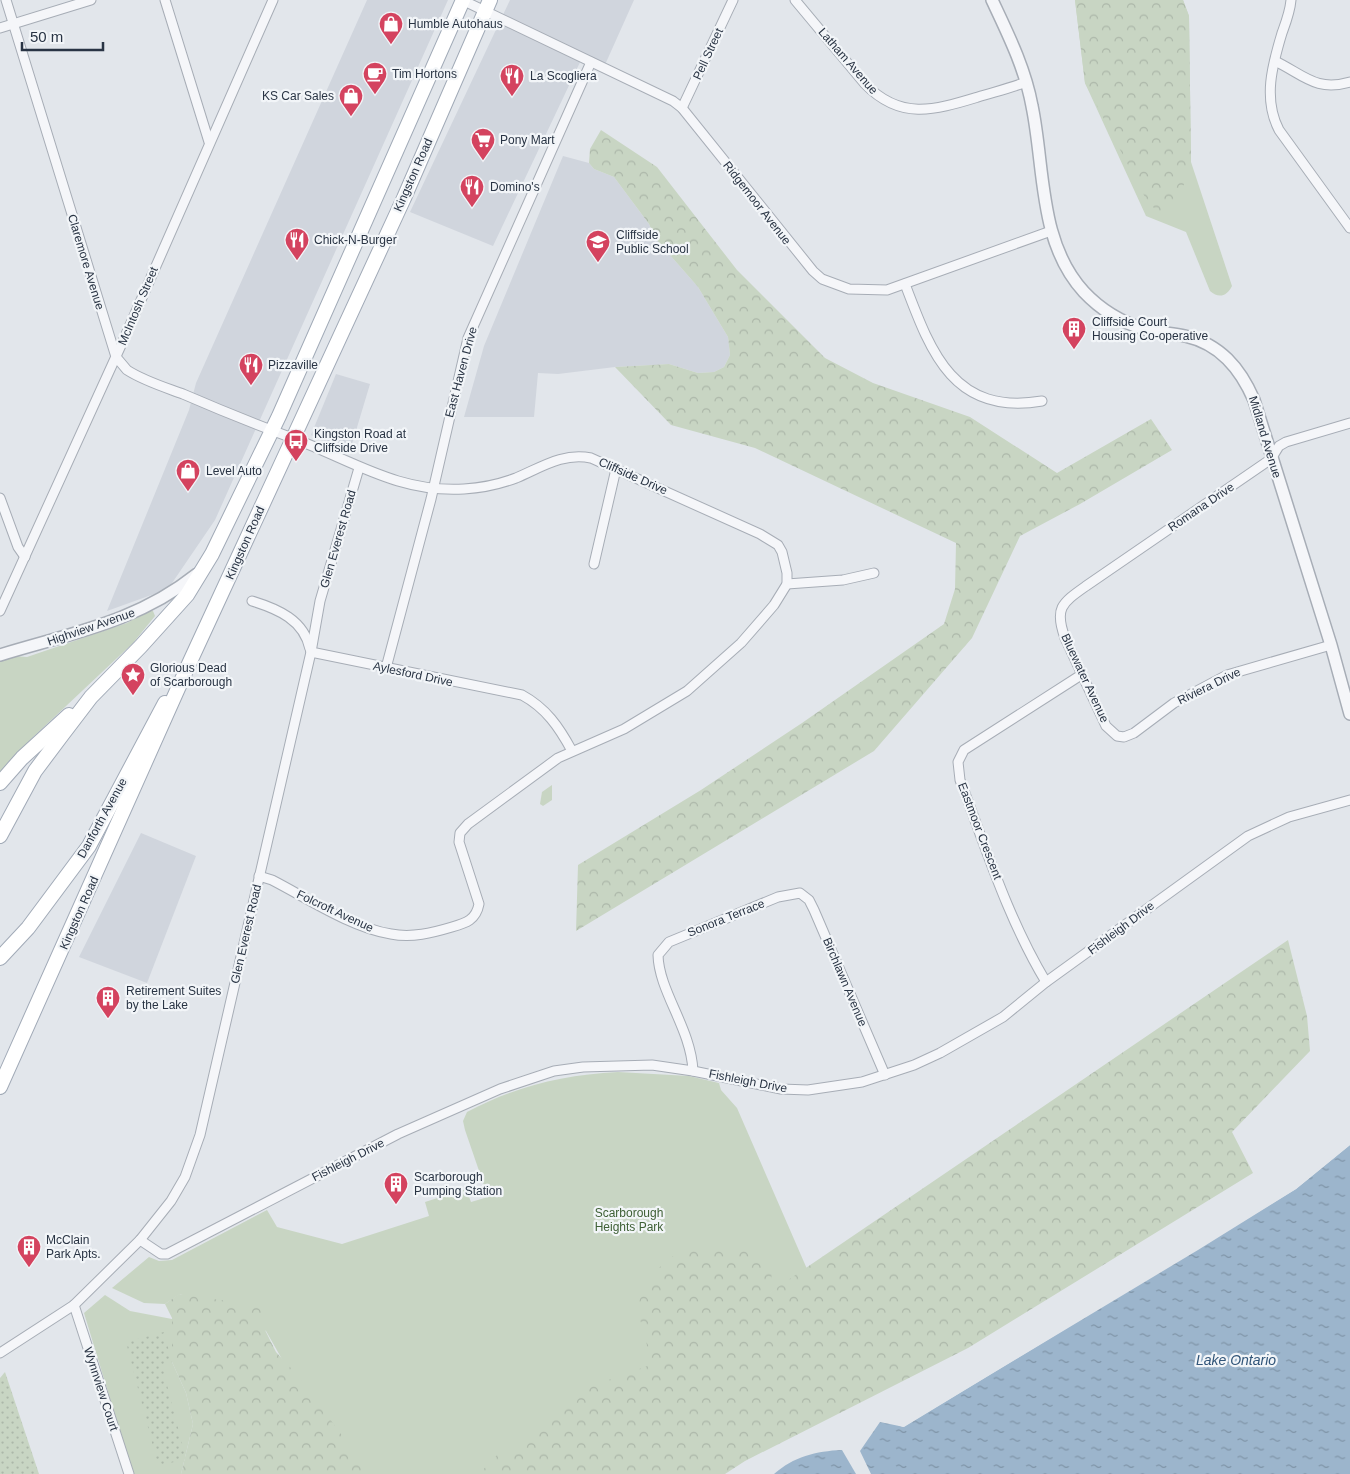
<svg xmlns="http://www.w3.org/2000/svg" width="1350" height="1474" font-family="Arial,sans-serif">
<defs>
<pattern id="forest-crowns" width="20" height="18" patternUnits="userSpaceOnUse" patternTransform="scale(1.25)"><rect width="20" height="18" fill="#c8d5c3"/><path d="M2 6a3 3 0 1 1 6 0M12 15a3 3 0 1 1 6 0" fill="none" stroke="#acb7a9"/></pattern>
<pattern id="garden-dots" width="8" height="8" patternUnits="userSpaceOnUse" patternTransform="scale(1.25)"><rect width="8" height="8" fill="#c8d5c3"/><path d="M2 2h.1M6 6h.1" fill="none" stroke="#acb7a9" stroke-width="1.8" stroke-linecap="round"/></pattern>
<pattern id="water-ripples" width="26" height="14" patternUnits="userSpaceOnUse" patternTransform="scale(1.25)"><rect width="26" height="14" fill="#9cb5cc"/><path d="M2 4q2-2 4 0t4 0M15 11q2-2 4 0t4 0" fill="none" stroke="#7f94a7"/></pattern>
</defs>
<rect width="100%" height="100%" fill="#e2e6eb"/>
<!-- built -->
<g fill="#d0d5dd">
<path d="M367 0H448L215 520 168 589 107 611 189 410 196 383Z"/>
<path d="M510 0H634L604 67 582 58 493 246 410 212Z"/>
<path d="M563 156 589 163 594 169 614 177 649 224 655 238 698 287 728 337 730 355 724 367 714 372 698 373 669 364 615 367 558 374 538 373 534 417H464L484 346Z"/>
<path d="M336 374 370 384 349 454 311 435Z"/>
<path d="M141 833 196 856 147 983 79 957Z"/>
</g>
<!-- green -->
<g fill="#c8d5c3">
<path d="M1075 0H1183L1189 16 1191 162 1232 286C1227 296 1219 299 1210 291L1186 232 1146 216 1085 83Z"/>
<path d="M150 610 153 611 155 616 133 643 31 739 0 772V660L13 656 27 657 127 623Z"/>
<path d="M552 785V800L543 806 540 804 542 792Z"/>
<path d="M618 1072 689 1076 719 1083 721 1090 737 1108 807 1269 490 1474H347L266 1331 180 1294 165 1304 144 1303 112 1288 149 1257 159 1261 172 1260 267 1210 277 1227 342 1244 429 1216 425 1202 466 1189 471 1202 488 1197 465 1130 463 1121 467 1112C517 1086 562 1075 618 1072Z"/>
<path d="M105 1295 130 1311 172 1319V1362L186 1393 193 1424 181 1474H133L84 1313Z"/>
</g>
<!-- forest -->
<g fill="url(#forest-crowns)">
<path d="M1075 0H1183L1189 16 1191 162 1176 209 1161 215 1147 201 1085 83Z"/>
<path d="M601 130 657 167 737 270 825 358 873 383 970 417 1057 473 1151 419 1172 450 1080 504 1020 536 972 638 874 751 576 931 578 865 701 790 802 723 944 624 955 589 956 543 755 448 671 425 615 367 669 364 698 373 714 372 724 367 730 355 728 337 698 287 655 238 649 224 614 177 594 169 589 163 590 149Z"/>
<path d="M1288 940 1307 1016 1310 1051 1232 1132 1253 1173 968 1348 745 1461 725 1474H479L497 1455 519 1454 542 1422 575 1392 650 1365 646 1340 637 1309 643 1289 666 1259 685 1251 719 1246 748 1250 772 1273 769 1293Z"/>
<path d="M179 1294 261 1306 262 1324 276 1352 300 1378 357 1456 377 1474H181L193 1424 186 1393 172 1362V1318L165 1304Z"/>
</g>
<!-- garden -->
<g fill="url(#garden-dots)">
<path d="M164 1332 172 1362 162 1365 186 1459 158 1466 126 1342Z"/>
<path d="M5 1372 39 1474H0V1378Z"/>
</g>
<!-- water -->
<g fill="url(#water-ripples)">
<path d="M1350 1145V1474H871L860 1451 880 1422 904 1427 1296 1189Z"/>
<path d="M842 1450 856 1474H774C793 1457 816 1451 842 1450Z"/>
</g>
<!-- pier -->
<path fill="#e2e6eb" d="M1350 1143V1145L1296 1189 1198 1250 903 1427 890 1422 903 1424 1197 1248 1294 1187Z"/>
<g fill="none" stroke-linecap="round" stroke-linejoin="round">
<defs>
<g id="minor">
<path d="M6 0 116 357 127 370C144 381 164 387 183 394 220 410 257 425 295 439 353 461 399 493 464 489 481 488 500 484 516 478 540 468 563 452 591 458L760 534 778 545 782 552 787 573V584L774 605 741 643 687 691 624 729 558 758 468 824 460 833 459 842 479 904C476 920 466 923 452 927 432 933 412 938 391 934 352 928 307 898 272 880L259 876"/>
<path d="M165 0 209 142"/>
<path d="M462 0 673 101 682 108 813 271 822 279 849 289 887 290 1051 231"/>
<path d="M795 0 865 84C901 121 935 110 978 97 994 92 1011 88 1026 82"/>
<path d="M1291 0C1290 12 1286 22 1282 33 1272 66 1263 99 1279 130L1350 228"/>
<path d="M0 28 91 0"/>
<path d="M1275 61C1304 75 1316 92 1350 82"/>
<path d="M682 108 733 0"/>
<path d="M905 284C931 353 954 416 1042 401"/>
<path d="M0 498 18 547 25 557"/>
<path d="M594 564 616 469"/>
<path d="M787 584 843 580 874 573"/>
<path d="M252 601C278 609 304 620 310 649"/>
<path d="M0 611 123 341 273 0"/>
<path d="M1331 645 1227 675 1174 703 1134 733 1124 737 1117 736 1106 726 1065 638C1054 608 1062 603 1086 586L1271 459 1279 446 1286 442 1350 423"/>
<path d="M311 652 522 695C546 708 559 727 572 751"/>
<path d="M386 668 431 499 468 338 591 62"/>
<path d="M1046 982C1008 919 986 848 960 780L958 762 964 750 1081 675"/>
<path d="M693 1071C691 1028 659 992 658 955L669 942 778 897 800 893 809 900 814 910 885 1075"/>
<path d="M140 1240 161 1254H167L398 1134 500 1089 554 1071 583 1067 652 1065 693 1071 781 1089 808 1090 862 1082 914 1065 940 1053 1003 1017 1046 982 1248 836 1289 817 1350 800"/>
<path d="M74 1305 129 1474"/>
<path d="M0 1353 74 1305 140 1240 171 1201 185 1177 200 1135 311 652 320 601 359 468"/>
</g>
<g id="tertiary">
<path d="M992 0C1008 34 1025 68 1032 106 1045 168 1038 242 1084 292 1100 309 1121 322 1144 329 1158 333 1172 333 1185 336 1220 344 1240 368 1254 400L1331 645 1350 714"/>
<path d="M0 655C72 633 137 622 197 574"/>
</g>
<g id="primary">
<path d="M0 783 22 758 69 715"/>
<path d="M0 836 35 771 62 735 91 697 141 646 187 595 212 554 279 416 463 0"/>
<path d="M0 958 28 928 89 846 165 703"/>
<path d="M0 1087 188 666 404 198 490 0"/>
</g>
</defs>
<!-- minor casing -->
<use href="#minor" stroke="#a7adb6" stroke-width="11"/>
<!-- tertiary casing -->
<use href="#tertiary" stroke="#a7adb6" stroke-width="14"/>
<!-- primary casing -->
<use href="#primary" stroke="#a1aab7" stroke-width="16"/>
<!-- minor -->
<use href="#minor" stroke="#f5f6f9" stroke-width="9"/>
<!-- tertiary -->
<use href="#tertiary" stroke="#f5f6f9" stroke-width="11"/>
<!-- primary -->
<use href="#primary" stroke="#fff" stroke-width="14"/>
</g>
<!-- icons -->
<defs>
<symbol id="shop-pin" viewBox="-11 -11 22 30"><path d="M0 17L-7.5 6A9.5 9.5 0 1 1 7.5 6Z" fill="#d4435f" stroke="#f2f5f8"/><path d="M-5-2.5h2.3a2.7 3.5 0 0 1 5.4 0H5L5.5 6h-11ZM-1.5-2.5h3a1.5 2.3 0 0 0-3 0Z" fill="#fff"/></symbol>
<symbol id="cafe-pin" viewBox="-11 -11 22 30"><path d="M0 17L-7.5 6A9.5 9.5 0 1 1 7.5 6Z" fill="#d4435f" stroke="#f2f5f8"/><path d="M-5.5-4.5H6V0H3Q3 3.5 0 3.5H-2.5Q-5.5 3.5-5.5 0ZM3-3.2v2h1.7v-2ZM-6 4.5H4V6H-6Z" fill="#fff"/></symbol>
<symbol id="restaurant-pin" viewBox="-11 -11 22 30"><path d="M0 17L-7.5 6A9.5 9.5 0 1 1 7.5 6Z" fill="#d4435f" stroke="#f2f5f8"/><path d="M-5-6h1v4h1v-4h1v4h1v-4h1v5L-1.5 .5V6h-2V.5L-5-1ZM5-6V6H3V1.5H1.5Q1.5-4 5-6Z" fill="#fff"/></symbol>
<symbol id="supermarket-pin" viewBox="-11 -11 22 30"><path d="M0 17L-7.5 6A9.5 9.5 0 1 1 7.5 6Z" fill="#d4435f" stroke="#f2f5f8"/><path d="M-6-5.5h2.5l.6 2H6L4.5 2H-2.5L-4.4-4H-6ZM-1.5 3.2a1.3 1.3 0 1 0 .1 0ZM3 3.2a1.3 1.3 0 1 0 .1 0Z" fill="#fff"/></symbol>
<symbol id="school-pin" viewBox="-11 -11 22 30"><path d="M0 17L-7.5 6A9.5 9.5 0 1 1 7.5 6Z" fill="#d4435f" stroke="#f2f5f8"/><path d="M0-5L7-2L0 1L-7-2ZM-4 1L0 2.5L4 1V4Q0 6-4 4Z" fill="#fff"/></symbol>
<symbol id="building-pin" viewBox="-11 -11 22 30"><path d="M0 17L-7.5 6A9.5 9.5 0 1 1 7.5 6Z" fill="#d4435f" stroke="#f2f5f8"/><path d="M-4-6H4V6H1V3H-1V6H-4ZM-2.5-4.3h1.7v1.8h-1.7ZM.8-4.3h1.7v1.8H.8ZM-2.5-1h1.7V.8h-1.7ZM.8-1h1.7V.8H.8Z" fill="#fff"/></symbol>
<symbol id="bus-pin" viewBox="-11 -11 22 30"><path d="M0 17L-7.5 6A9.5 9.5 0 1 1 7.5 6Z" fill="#d4435f" stroke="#f2f5f8"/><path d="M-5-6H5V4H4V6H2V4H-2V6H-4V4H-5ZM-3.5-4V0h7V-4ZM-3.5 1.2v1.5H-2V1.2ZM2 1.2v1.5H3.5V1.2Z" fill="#fff"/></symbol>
<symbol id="sight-pin" viewBox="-11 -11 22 30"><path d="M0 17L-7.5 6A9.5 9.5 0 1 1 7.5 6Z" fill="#d4435f" stroke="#f2f5f8"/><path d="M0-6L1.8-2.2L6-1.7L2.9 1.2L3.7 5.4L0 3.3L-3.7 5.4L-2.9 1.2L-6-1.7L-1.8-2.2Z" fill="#fff"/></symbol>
</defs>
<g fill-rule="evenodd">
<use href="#shop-pin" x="377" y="10" width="28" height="38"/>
<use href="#cafe-pin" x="361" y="60" width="28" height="38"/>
<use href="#restaurant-pin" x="498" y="62" width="28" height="38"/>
<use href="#shop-pin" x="337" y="82" width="28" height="38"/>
<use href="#supermarket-pin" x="469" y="126" width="28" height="38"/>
<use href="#restaurant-pin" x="458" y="173" width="28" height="38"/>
<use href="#restaurant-pin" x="283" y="226" width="28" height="38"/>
<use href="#school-pin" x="584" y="228" width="28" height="38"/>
<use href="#building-pin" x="1060" y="315" width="28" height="38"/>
<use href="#restaurant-pin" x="237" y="351" width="28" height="38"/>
<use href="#bus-pin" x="282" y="427" width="28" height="38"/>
<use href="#shop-pin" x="174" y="457" width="28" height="38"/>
<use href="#sight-pin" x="119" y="661" width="28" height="38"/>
<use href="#building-pin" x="94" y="984" width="28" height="38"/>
<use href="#building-pin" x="382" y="1170" width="28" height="38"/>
<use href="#building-pin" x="15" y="1233" width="28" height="38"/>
</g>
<g text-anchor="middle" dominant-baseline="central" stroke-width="4.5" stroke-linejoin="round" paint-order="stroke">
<!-- poi labels -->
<g font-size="12" fill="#293444" stroke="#f2f5f8" text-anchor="start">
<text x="408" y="24">Humble Autohaus</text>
<text x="392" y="74">Tim Hortons</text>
<text x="530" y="76">La Scogliera</text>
<text x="334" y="96" text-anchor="end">KS Car Sales</text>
<text x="500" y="140">Pony Mart</text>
<text x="490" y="187">Domino's</text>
<text x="616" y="235">Cliffside<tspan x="616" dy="14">Public School</tspan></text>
<text x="314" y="240">Chick-N-Burger</text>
<text x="1092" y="322">Cliffside Court<tspan x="1092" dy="14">Housing Co-operative</tspan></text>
<text x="268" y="365">Pizzaville</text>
<text x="314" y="434">Kingston Road at<tspan x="314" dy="14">Cliffside Drive</tspan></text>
<text x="206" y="471">Level Auto</text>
<text x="150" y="668">Glorious Dead<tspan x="150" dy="14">of Scarborough</tspan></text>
<text x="126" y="991">Retirement Suites<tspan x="126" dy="14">by the Lake</tspan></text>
<text x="414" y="1177">Scarborough<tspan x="414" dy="14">Pumping Station</tspan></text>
<text x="46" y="1240">McClain<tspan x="46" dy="14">Park Apts.</tspan></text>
</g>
<!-- street labels -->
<g font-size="12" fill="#293444" stroke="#f2f5f8">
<text transform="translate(708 54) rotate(-65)">Pell Street</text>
<text transform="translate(848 61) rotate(49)">Latham Avenue</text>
<text transform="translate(413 175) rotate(-66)">Kingston Road</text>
<text transform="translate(757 203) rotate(52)">Ridgemoor Avenue</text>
<text transform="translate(86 262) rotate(73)">Claremore Avenue</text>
<text transform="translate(138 306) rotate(-67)">McIntosh Street</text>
<text transform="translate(461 372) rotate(-75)">East Haven Drive</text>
<text transform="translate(1265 437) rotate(73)">Midland Avenue</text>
<text transform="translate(633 476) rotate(24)">Cliffside Drive</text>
<text transform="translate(1201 507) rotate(-34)">Romana Drive</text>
<text transform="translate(338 539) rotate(-74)">Glen Everest Road</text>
<text transform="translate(245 543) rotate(-66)">Kingston Road</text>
<text transform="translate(91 627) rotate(-19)">Highview Avenue</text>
<text transform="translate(413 674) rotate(12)">Aylesford Drive</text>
<text transform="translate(1085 678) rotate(65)">Bluewater Avenue</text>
<text transform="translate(1209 686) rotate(-26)">Riviera Drive</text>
<text transform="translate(102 818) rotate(-61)">Danforth Avenue</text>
<text transform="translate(980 831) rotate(69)">Eastmoor Crescent</text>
<text transform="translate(335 911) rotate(25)">Folcroft Avenue</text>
<text transform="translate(79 913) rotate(-66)">Kingston Road</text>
<text transform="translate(726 918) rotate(-22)">Sonora Terrace</text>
<text transform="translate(1121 928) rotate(-37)">Fishleigh Drive</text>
<text transform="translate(246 934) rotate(-77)">Glen Everest Road</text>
<text transform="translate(845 982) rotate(67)">Birchlawn Avenue</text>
<text transform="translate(748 1081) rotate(11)">Fishleigh Drive</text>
<text transform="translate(348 1160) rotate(-27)">Fishleigh Drive</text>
<text transform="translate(101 1389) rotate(72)">Wynnview Court</text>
</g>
<!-- park labels -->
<g font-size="12" fill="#3f6036" stroke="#f2f5f8">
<text x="629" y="1213">Scarborough<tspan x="629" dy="14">Heights Park</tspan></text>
</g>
<!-- water labels -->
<g font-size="14" font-style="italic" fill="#315579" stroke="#f2f5f8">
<text x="1236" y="1360">Lake Ontario</text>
</g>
</g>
<!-- scale -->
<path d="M22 42v8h81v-8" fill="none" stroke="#293444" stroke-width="2.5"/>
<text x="30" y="42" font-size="15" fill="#293444" stroke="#f2f5f8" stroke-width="4" paint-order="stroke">50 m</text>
</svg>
